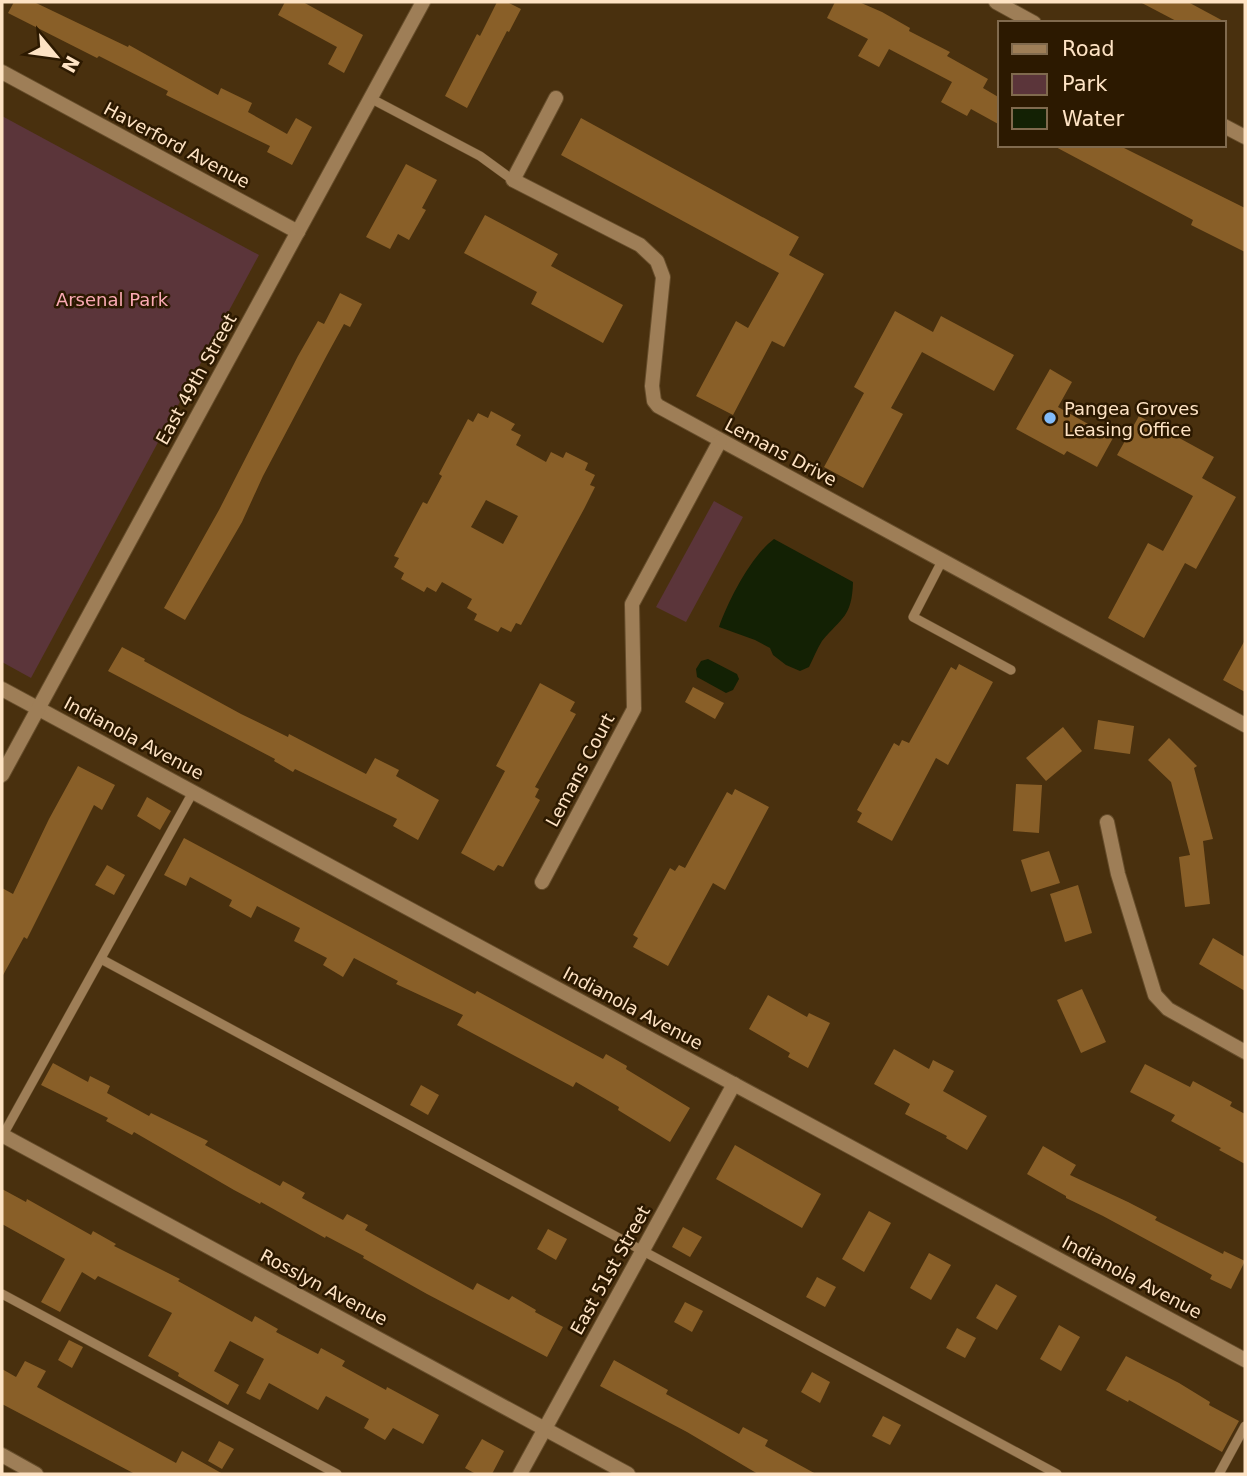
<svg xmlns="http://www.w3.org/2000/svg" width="1247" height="1476" font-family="'DejaVu Sans',sans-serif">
<rect width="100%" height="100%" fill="#49300e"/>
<!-- green -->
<g fill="#5b353a">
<path d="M2 116 259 255 31 678 2 662Z"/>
<path d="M714 501 743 517 686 622 656 607Z"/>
</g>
<!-- water -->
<g fill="#132104">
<path d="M774 539 853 582C852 617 842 617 822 641 817 649 813 659 809 667L800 671 786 665 773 655 770 648 755 640 719 627C728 601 751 556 774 539Z"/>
<path d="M708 659 737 674 739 679 733 690 726 693 697 677 696 669 701 661Z"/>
</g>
<!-- building -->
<g fill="#895f28" fill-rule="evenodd">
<path d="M14 2H34L128 47 129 45 218 95 221 88 252 103 248 112 287 134 296 118 312 127 292 165 267 152 270 146 166 95 168 91 99 56 97 58 8 13Z"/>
<path d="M285 2H303L363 35 344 73 328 64 337 47 278 15Z"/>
<path d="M497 2H507L521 9 509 32 507 31 467 108 445 96 477 34 480 36Z"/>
<path d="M835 2H859L882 12 910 28 909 31 950 52 947 56 988 79 983 88 1000 98V125L971 109 967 116 941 102 952 82 889 49 879 67 858 56 868 39 827 18Z"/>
<path d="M1140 2H1188L1227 23H1180Z"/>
<path d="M581 118 799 237 789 255 824 274 784 347 772 341 733 415 696 396 736 321 748 328 779 273 561 155Z"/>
<path d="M1052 145H1118L1245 208V252L1191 225 1193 220Z"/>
<path d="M406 164 437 180 422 208 426 210 409 240 398 234 390 249 366 237Z"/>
<path d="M485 215 558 254 551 266 623 305 603 343 531 304 537 292 464 253Z"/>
<path d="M340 293 362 304 350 327 344 324 327 355 263 476 242 522 185 620 164 608 219 510 298 356 318 321 324 324Z"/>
<path d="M895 311 933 332 941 316 1014 355 994 391 922 352 891 408 903 414 863 488 824 467 864 393 854 387Z"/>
<path d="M1050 369 1072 382 1058 407 1113 438 1097 467 1067 451 1064 455 1016 429Z"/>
<path d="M491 411 515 424 511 430 521 435 516 445 546 462 551 452 563 458 566 452 588 463 585 470 595 475 590 485 595 487 584 509 521 625 516 623 511 632 501 627 498 632 474 620 477 614 467 608 472 599 442 582 436 592 427 587 424 592 401 579 404 573 394 567 399 558 394 556 423 502 427 504 442 476 439 474 468 419 473 422 478 413 488 418ZM486 500 518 516 503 544 471 527Z"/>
<path d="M1139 416 1214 457 1202 478 1236 497 1196 569 1185 563 1144 638 1108 618 1148 543 1163 551 1193 496 1117 455Z"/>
<path d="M1245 640V692L1223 680Z"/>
<path d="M122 647 145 659 144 661 241 714 288 737 289 734 366 774 375 758 399 770 396 776 439 800 418 840 393 826 397 819 295 769 293 772 274 761 275 759 108 671Z"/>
<path d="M959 664 993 682 948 765 936 758 892 841 857 822 862 813 857 810 894 743 899 746 902 740 909 743 951 667 956 670Z"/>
<path d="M540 683 575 702 570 711 576 714 535 787 539 789 535 797 540 800 503 867 498 865 494 871 461 853 505 771 496 766Z"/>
<path d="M693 687 724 703 715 719 685 702Z"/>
<path d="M1098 720 1134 726 1130 754 1094 749Z"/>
<path d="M1063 727 1082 751 1046 781 1026 758Z"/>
<path d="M1169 738 1197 766 1194 768 1213 839 1203 841 1210 904 1185 907 1179 857 1190 855 1171 782 1148 760Z"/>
<path d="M78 766 115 785 102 810 94 805 27 939 24 937 2 977V888L13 894 49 819Z"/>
<path d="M1016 784 1042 785 1039 833 1013 831Z"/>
<path d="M735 789 769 807 725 890 713 883 668 966 633 947 638 938 633 935 670 868 675 871 679 865 685 868 727 792 732 795Z"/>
<path d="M147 797 171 811 160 830 137 816Z"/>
<path d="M184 838 475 994 477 991 603 1059 606 1054 627 1066 626 1069 690 1108 670 1142 618 1110 619 1107 576 1082 573 1087 457 1025 463 1015 396 984 398 981 354 958 343 977 323 965 327 958 294 941 300 928 257 906 251 918 229 906 232 900 190 877 186 886 164 875Z"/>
<path d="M1049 851 1060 883 1031 892 1021 860Z"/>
<path d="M107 865 125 875 114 895 95 885Z"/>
<path d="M1078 885 1092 933 1065 942 1050 894Z"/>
<path d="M1213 938 1245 957V991L1199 964Z"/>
<path d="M1082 989 1106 1042 1081 1053 1057 1000Z"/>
<path d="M768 995 807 1017 809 1013 830 1023 808 1068 788 1057 790 1053 749 1029Z"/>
<path d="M894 1049 929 1069 933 1060 954 1071 943 1091 987 1116 967 1150 946 1138 947 1136 905 1114 910 1104 874 1084Z"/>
<path d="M53 1063 88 1082 90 1076 110 1086 107 1093 149 1116 151 1113 208 1141 205 1145 280 1186 283 1181 305 1193 302 1198 343 1220 347 1214 368 1225 365 1230 473 1290 477 1283 509 1300 512 1296 536 1310 535 1312 563 1327 547 1357 427 1294 363 1258 364 1256 326 1236 325 1238 261 1202 260 1204 234 1190 134 1132 132 1135 106 1121 108 1118 41 1085Z"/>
<path d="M1145 1064 1190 1087 1193 1081 1232 1102 1230 1106 1245 1114V1164L1219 1150 1221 1148 1171 1121 1175 1115 1130 1092Z"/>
<path d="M421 1085 439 1095 428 1115 410 1105Z"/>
<path d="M735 1145 821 1194 802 1228 716 1179Z"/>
<path d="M1043 1146 1076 1165 1070 1175 1128 1202 1157 1217 1155 1220 1223 1254 1224 1251 1245 1261 1231 1289 1210 1279 1212 1275 1103 1216 1066 1198V1196L1027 1174Z"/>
<path d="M2 1189 26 1202 27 1199 91 1235 93 1231 116 1244 114 1246 180 1279 178 1281 252 1322 255 1316 278 1329 276 1332 318 1354 321 1348 345 1361 342 1366 386 1390 387 1387 439 1415 423 1444 393 1428 385 1440 364 1428 369 1419 326 1396 318 1410 269 1383 260 1400 246 1393 264 1359 230 1341 214 1371 239 1385 228 1405 178 1376 179 1373 148 1356 172 1313 98 1276 95 1280 82 1272 60 1312 41 1302 65 1259 2 1224Z"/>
<path d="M869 1211 891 1223 864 1272 842 1259Z"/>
<path d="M683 1227 702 1237 690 1257 672 1247Z"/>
<path d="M548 1229 567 1239 556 1260 537 1249Z"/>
<path d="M929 1253 951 1265 931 1300 910 1288Z"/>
<path d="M817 1277 836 1287 825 1307 806 1297Z"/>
<path d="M996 1284 1017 1296 997 1330 976 1318Z"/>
<path d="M685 1302 703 1311 692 1332 674 1322Z"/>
<path d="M1059 1325 1080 1337 1061 1371 1040 1359Z"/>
<path d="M957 1328 976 1338 965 1358 946 1348Z"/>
<path d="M69 1340 83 1347 72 1368 58 1360Z"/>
<path d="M1126 1356 1179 1383 1210 1402 1209 1405 1239 1421 1222 1452 1129 1400 1128 1402 1106 1390Z"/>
<path d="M614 1360 668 1390 666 1394 739 1434 743 1427 768 1440 765 1446 816 1474H758L687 1432 600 1386Z"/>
<path d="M25 1361 46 1371 37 1387 176 1463 182 1451 223 1474H135L2 1404V1369L16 1377Z"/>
<path d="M812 1372 830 1382 820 1403 801 1392Z"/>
<path d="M883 1416 901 1425 890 1445 872 1436Z"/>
<path d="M482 1439 504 1451 492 1474H476L465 1468Z"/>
<path d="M219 1441 234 1449 222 1469 208 1461Z"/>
</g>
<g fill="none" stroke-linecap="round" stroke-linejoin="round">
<defs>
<g id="lane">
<path d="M370 98 480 156 513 180"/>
<path d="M942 561 913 617 1011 670"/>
<path d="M101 959 1057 1474"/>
<path d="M3 1135 193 792"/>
<path d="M2 1294 337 1474"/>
<path d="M1219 1474 1245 1426"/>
</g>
<g id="street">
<path d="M996 2 1034 23"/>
<path d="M2 72 298 232"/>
<path d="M556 98 513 180 640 245 657 261 663 277 652 386 654 401 658 406 1245 725"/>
<path d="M1224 126 1245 137"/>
<path d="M2 689 1245 1360"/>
<path d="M2 775 423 2"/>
<path d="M1107 822 1118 874 1155 995 1168 1009 1245 1052"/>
<path d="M542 882 634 709 632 604 720 441"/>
<path d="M2 1135 628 1474"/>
<path d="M2 1455 36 1474"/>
<path d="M520 1474 734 1084"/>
</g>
</defs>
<!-- lane casing -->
<use href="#lane" stroke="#664d2b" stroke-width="10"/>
<!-- street casing -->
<use href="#street" stroke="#664d2b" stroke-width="16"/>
<!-- lane -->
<use href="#lane" stroke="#9e7e57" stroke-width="9"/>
<!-- street -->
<use href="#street" stroke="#9e7e57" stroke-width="14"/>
</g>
<!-- markers -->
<circle fill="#82bcfa" stroke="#2c1900" stroke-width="2.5" cx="1050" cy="418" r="7"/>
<g text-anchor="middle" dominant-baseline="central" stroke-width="5" stroke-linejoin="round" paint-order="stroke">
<!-- street labels -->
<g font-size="18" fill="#fee3c4" stroke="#2c1900">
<text transform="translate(177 145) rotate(28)">Haverford Avenue</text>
<text transform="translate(196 379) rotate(-61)">East 49th Street</text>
<text transform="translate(781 452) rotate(28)">Lemans Drive</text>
<text transform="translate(134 738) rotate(28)">Indianola Avenue</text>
<text transform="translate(580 770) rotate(-62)">Lemans Court</text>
<text transform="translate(633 1008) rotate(28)">Indianola Avenue</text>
<text transform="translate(610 1270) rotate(-61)">East 51st Street</text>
<text transform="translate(1132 1277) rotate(28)">Indianola Avenue</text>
<text transform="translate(324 1287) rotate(28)">Rosslyn Avenue</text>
</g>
<!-- park labels -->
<g font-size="18" fill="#fbaab4" stroke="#2c1900">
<text x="112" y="299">Arsenal Park</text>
</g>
<!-- poi labels -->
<g font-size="18" fill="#fee3c4" stroke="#2c1900" text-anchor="start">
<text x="1064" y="408">Pangea Groves<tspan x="1064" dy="21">Leasing Office</tspan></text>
</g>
</g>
<!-- border -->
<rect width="1247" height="1476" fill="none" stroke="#fee3c4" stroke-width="7"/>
<!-- legend -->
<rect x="998" y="21" width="228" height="126" fill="#2c1900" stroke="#806a4e" stroke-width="2"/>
<rect x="1012" y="44" width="35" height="10" fill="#9e7e57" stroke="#806a4e" stroke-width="2"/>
<text x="1062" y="56" font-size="21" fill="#fee3c4">Road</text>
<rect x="1012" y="74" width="35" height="21" fill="#5b353a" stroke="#806a4e" stroke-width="2"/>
<text x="1062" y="91" font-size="21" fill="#fee3c4">Park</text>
<rect x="1012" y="108" width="35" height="21" fill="#132104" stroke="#806a4e" stroke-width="2"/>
<text x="1062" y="126" font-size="21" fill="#fee3c4">Water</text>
<!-- north arrow -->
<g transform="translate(56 56) rotate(119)" stroke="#2c1900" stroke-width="5" paint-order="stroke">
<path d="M0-5L12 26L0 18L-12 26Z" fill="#fee3c4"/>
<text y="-10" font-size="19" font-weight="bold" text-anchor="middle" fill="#fee3c4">N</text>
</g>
</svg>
